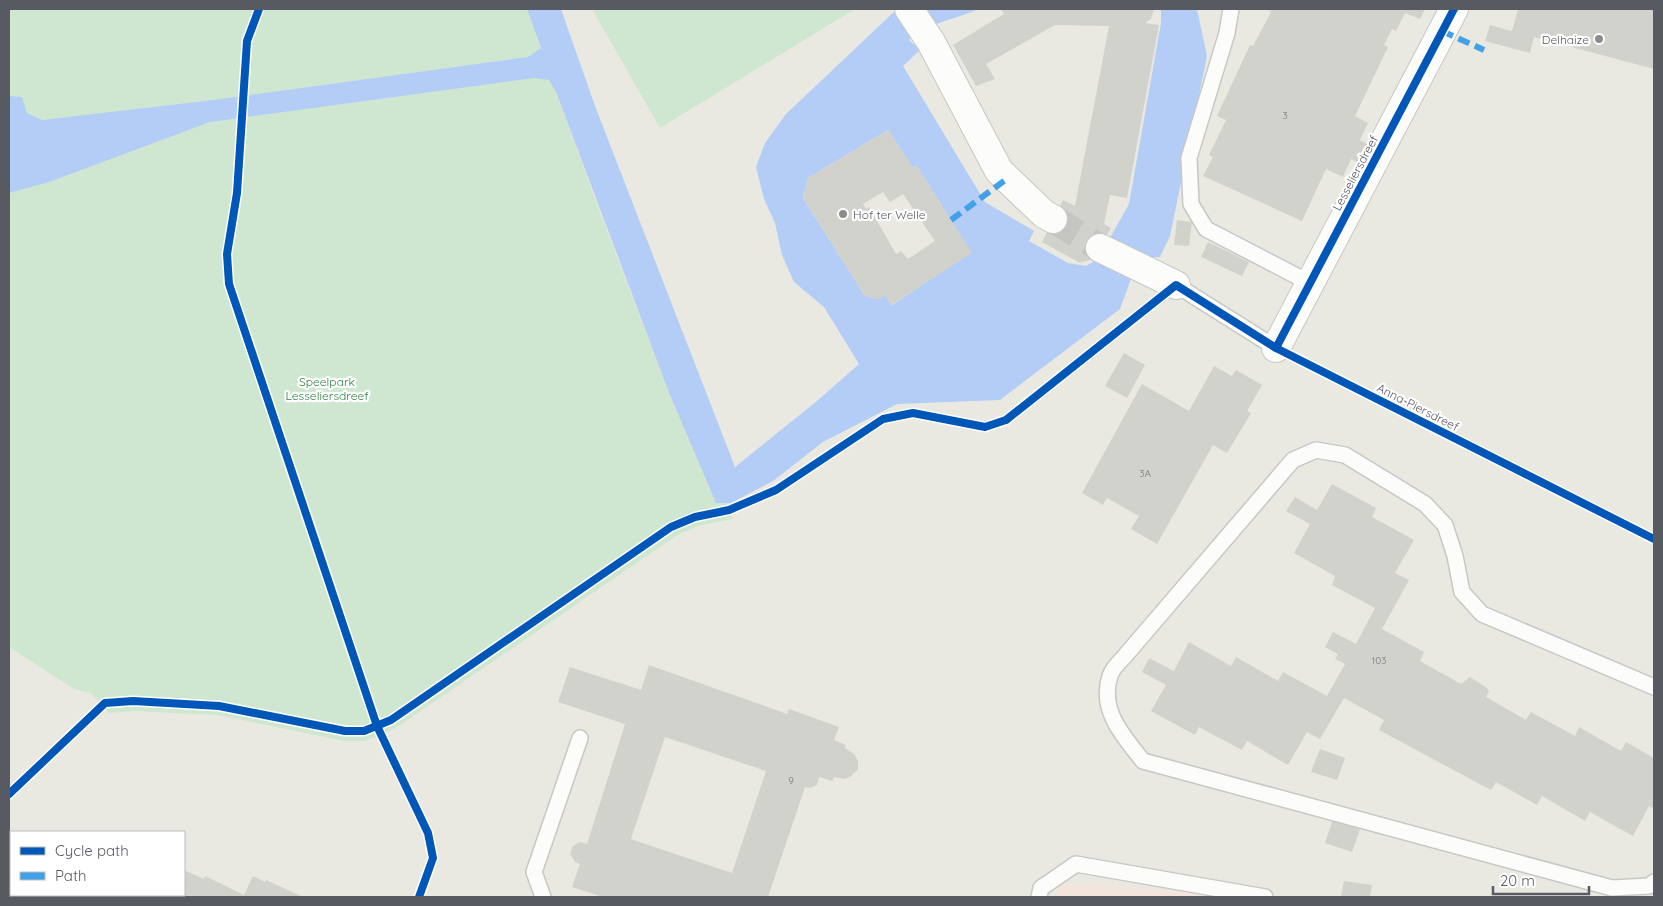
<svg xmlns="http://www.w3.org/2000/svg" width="1663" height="906" font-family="Quicksand,sans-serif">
<rect width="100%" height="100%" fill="#e9e9e2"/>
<!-- medical -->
<path fill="#f3e5dc" d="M1061 883 1268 897H1057Z"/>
<!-- green -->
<g fill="#cfe7d0">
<path d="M9 9H527C585 176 647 341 716 503H731L732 519 698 526 676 536 396 728 366 741H344L218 715 133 711 109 713 91 693 74 689 9 647Z"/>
<path d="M592 9H855L660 128Z"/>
</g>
<!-- water -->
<path fill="#b3cdf6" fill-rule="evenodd" d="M527 9H561L595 106 735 467 817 401 859 364 824 307 794 282 782 255 775 223 764 199 756 167 765 143 786 114 897 9H978C955 20 928 22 909 40L920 50 903 66 985 202 1034 231 1029 241 1068 263 1086 266 1098 259 1129 204 1161 23V9H1197L1207 56 1170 236 1160 257 1144 258 1131 279 1120 309 1000 400 897 404 823 442 773 481 731 503H716L670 395 556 92 549 80 534 78 210 122 49 182 9 193V96L22 97 27 113 42 120 214 100 528 57 541 48ZM888 130 913 168 917 166 971 252 892 305 885 295 878 299 865 296 803 198 808 178Z"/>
<!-- building -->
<g fill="#d2d2cd" fill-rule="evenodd">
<path d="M1001 9H1154L1151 19 1145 23 1159 25 1127 198 1110 195 1104 224 1111 228 1093 259 1080 263 1042 242 1063 200 1075 206 1109 26 1055 25 986 64 995 79 976 86 953 45 1004 14Z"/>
<path d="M1267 9H1425L1420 19 1405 13 1396 31 1392 29 1384 45 1388 47 1355 116 1368 123 1360 140 1374 148 1365 166 1351 159 1343 177 1326 169 1302 221 1203 176 1213 157 1209 155 1226 120 1217 116 1250 45 1253 46 1271 12Z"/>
<path d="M1518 9H1654V69L1534 37 1530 53 1485 41 1490 25 1512 31Z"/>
<path d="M888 130 913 168 917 166 972 253 891 305 885 295 878 299 865 296 803 198 808 178ZM883 192 890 202 903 194 935 241 908 259 901 251 896 254 869 207 866 209 863 204Z"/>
<path d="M1177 220 1192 222 1189 246 1174 245Z"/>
<path d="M1208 242 1249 262 1242 276 1201 257Z"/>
<path d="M1124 353 1145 365 1127 398 1105 386Z"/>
<path d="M1214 366 1232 376 1236 370 1262 385 1247 411 1251 413 1227 453 1213 445 1157 544 1131 529 1139 516 1107 498 1103 505 1082 493 1142 384 1189 411Z"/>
<path d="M1332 484 1376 508 1372 517 1414 540 1395 573 1409 580 1382 629 1424 652 1420 661 1461 684 1470 677 1487 688 1489 691 1486 697 1526 720 1531 712 1575 736 1579 727 1621 751 1626 742 1654 758V809L1649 806 1633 836 1590 812 1585 821 1542 796 1537 805 1496 782 1491 790 1379 730 1384 720 1344 698 1320 739 1307 732 1288 765 1247 741 1242 750 1199 727 1195 735 1151 711 1166 685 1142 672 1149 658 1174 671 1189 642 1231 666 1236 657 1278 681 1283 672 1327 696 1345 664 1335 659 1338 654 1325 647 1333 632 1356 644 1375 608 1332 585 1335 576 1294 553 1310 524 1286 511 1295 497 1317 510Z"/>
<path d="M649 665 787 714 789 709 839 727 834 740 846 745 845 748 854 754 858 761V769L850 777 844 779 834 777 833 781 819 777 817 785 810 788 805 787 768 897H603L572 887 580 864 575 862 570 854 573 846 580 842 587 844 625 724 558 702 570 667 641 690ZM665 737 766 771 732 873 631 839Z"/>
<path d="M1320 749 1345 758 1337 780 1311 772Z"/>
<path d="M1333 819 1360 829 1352 852 1325 843Z"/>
<path d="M9 862 11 863V892L9 896Z"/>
<path d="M184 870 204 879 205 876 244 895 253 876 265 882 266 880 303 897H160L161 895H184Z"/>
<path d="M1344 881 1372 885 1370 897 1341 896Z"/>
</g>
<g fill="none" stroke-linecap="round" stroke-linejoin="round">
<!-- minor-tunnel -->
<path stroke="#c5c5c2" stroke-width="28" stroke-dasharray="28 14" stroke-linecap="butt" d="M1053 219 1100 248"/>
<defs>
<g id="service">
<path d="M1231 9 1227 33 1189 158 1191 204 1206 229 1310 283"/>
<path d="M1176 285 1276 348"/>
<path d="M1654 687 1482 614 1462 592 1455 556 1445 525 1425 504 1345 455 1316 450 1293 460 1124 657C1119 662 1112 669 1110 676 1099 710 1123 736 1143 761L1612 888 1649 886 1654 882"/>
<path d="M543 897 534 872 580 738"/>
<path d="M1039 897 1041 888 1076 864 1265 897"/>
</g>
<g id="minor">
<path d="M909 9 931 42 999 171 1044 214 1053 219"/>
<path d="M1100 248 1176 285"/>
<path d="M1276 348 1454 9"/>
</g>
</defs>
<!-- service casing -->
<use href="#service" stroke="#c7c7c6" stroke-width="18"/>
<!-- minor casing -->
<use href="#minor" stroke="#c7c7c6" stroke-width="30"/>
<!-- path -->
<path stroke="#c5cac8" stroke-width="3" stroke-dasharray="5 2.5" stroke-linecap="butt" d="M1302 361 1654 539"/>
<!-- service -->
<use href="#service" stroke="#fcfcfb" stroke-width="15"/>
<!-- minor -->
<use href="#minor" stroke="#fcfcfb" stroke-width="28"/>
<!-- quiet -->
<g stroke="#42a1e6" stroke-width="6" stroke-dasharray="12 6" stroke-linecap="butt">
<path d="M1442 31 1484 50"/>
<path d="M951 220 1008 178"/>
</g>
<defs>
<g id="cycleway">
<path d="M259 9 247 41 237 193 227 254 229 284 377 726 428 833 433 858 419 897"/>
<path d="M1276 348 1454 9"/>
<path d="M9 794 105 703 133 701 219 706 345 731H364L391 720 671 527 695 517 729 510 776 490 883 419 913 413 985 427 1006 420 1176 285 1276 348 1654 539"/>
</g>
</defs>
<!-- cycleway casing -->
<use href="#cycleway" stroke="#fff" stroke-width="11"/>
<!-- cycleway -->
<use href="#cycleway" stroke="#0057b8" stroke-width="8"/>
</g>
<!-- markers -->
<g fill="#8b8c8e" stroke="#fff" stroke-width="2">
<circle cx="1599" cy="39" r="5"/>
<circle cx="843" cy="214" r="5"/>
</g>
<g text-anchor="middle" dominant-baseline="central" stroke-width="4.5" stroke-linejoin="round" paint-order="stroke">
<!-- number labels -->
<g font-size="10" fill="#77787c">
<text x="1285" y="115">3</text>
<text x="1145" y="473">3A</text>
<text x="1379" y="660">103</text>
<text x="791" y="780">9</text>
</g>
<!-- poi labels -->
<g font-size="12" fill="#585a61" stroke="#fff" text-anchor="end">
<text x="1589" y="39">Delhaize</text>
<text x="853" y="214" text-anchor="start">Hof ter Welle</text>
</g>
<!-- street labels -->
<g font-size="12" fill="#585a61" stroke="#fff">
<text transform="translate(1355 173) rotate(-62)">Lesseliersdreef</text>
<text transform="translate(1418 407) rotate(27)">Anna-Piersdreef</text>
</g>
<!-- park labels -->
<g font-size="12" fill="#2e8242" stroke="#fff">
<text x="327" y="381">Speelpark<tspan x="327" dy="14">Lesseliersdreef</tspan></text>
</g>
</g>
<!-- border -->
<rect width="1663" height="906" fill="none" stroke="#585a61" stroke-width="20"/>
<!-- legend -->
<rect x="10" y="831" width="175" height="65" fill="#ffffff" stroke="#bcbdc0"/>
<rect x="20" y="847" width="25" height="8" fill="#0057b8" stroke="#bcbdc0"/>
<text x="55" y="856" font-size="15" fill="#585a61">Cycle path</text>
<rect x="20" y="872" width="25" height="8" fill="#42a1e6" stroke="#bcbdc0"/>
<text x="55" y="881" font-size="15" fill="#585a61">Path</text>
<!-- scale -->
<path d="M1493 886v8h96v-8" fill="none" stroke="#585a61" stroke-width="2.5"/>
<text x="1500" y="886" font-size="15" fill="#585a61" stroke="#ffffff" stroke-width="4" paint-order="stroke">20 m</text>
</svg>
